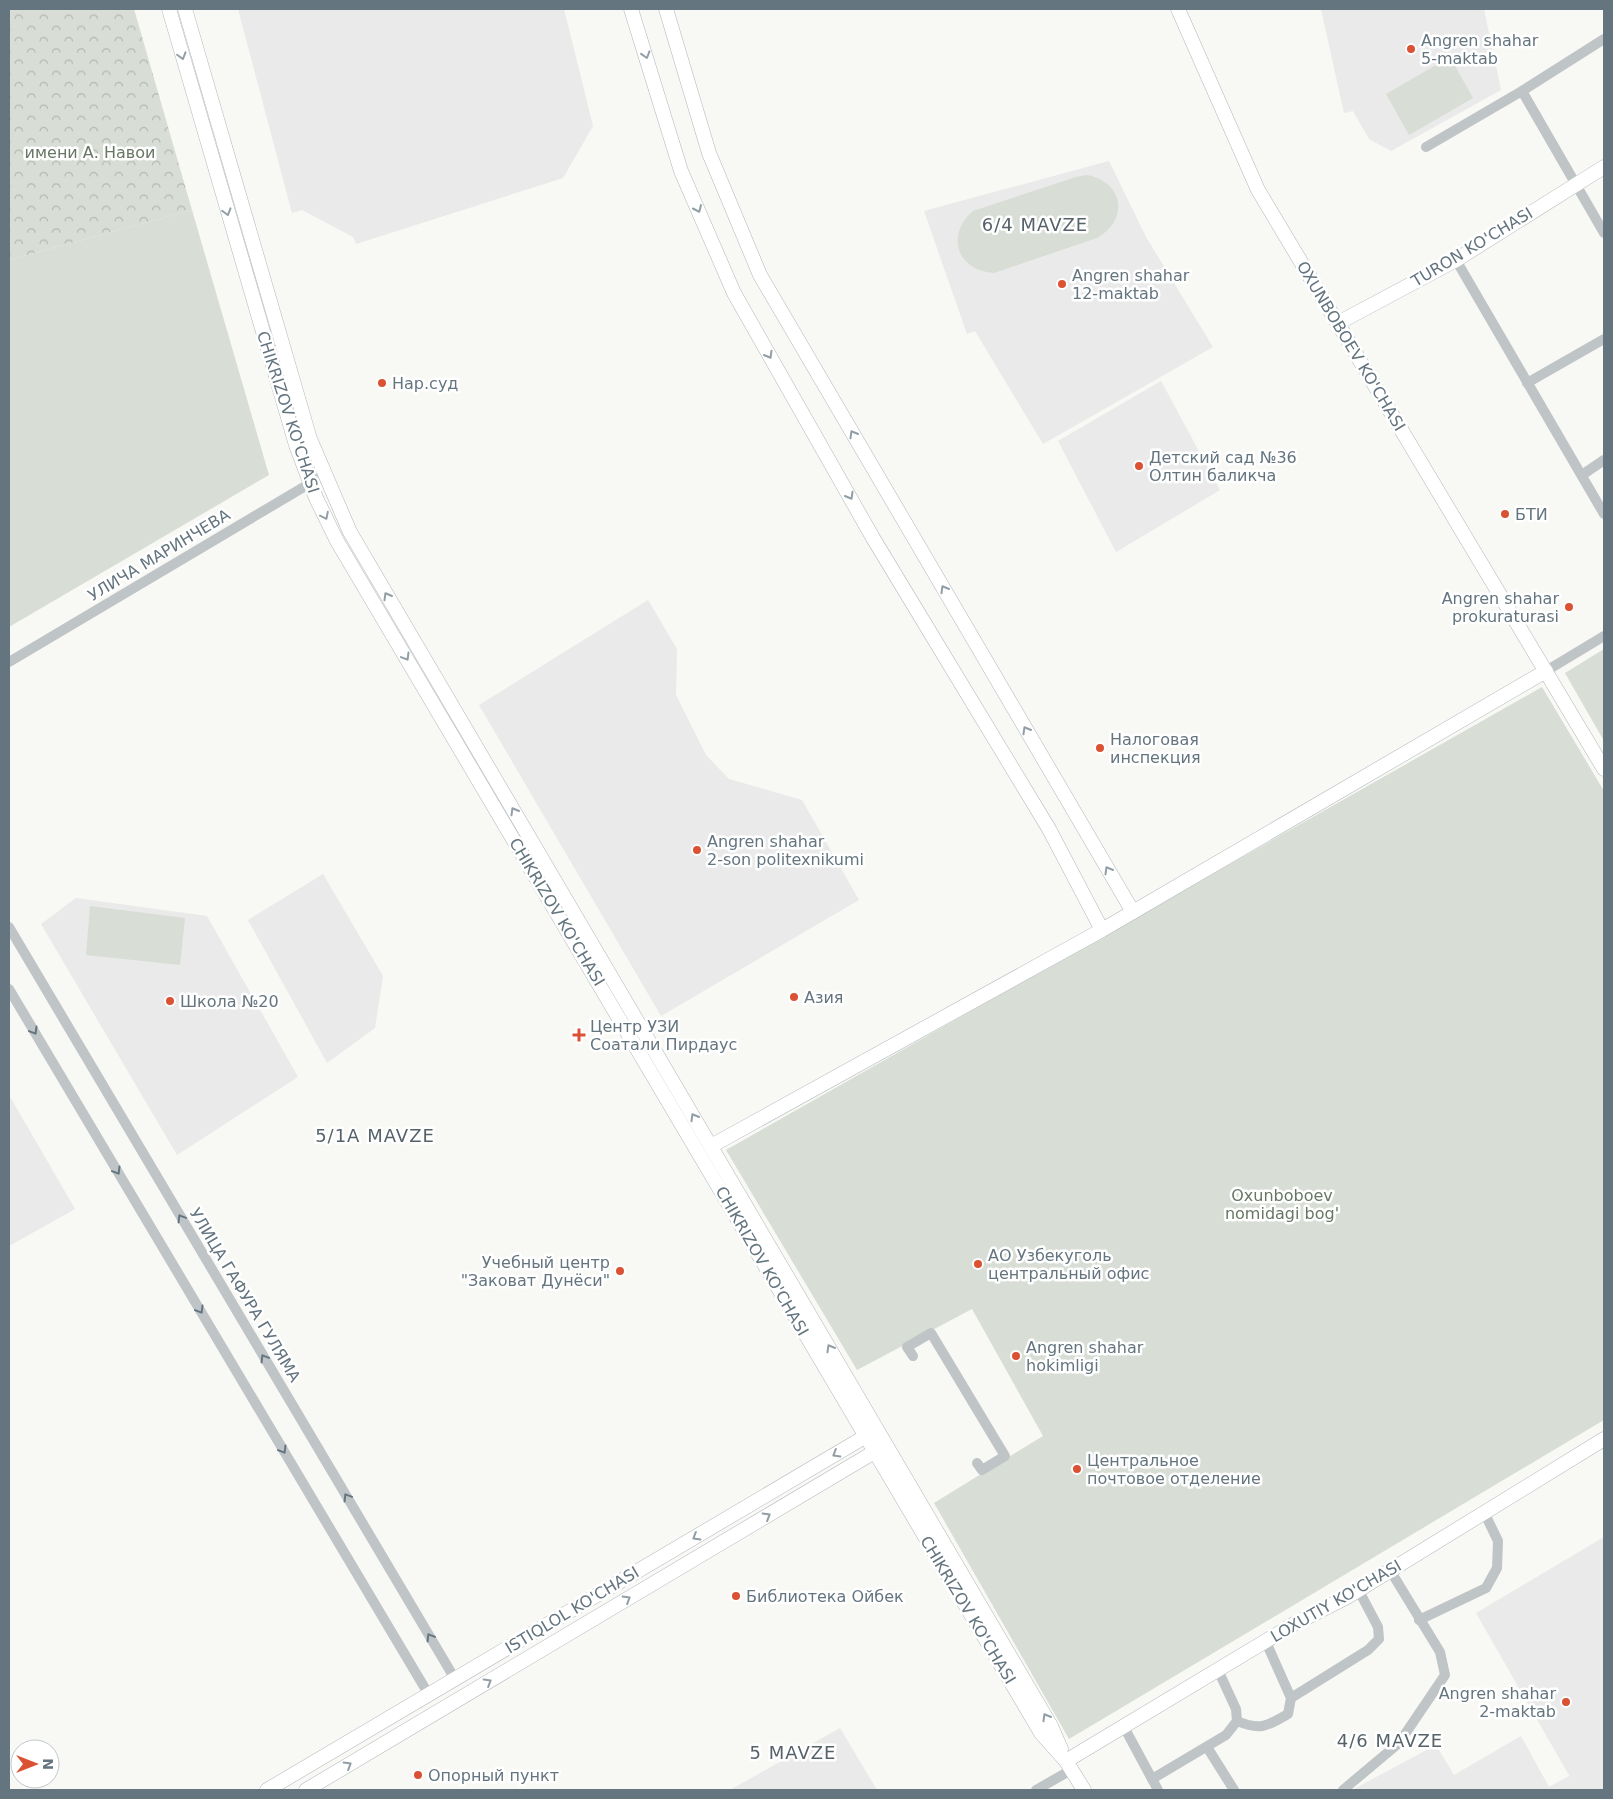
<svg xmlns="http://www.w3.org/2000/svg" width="1613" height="1799" font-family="'DejaVu Sans',sans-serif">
<defs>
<pattern id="forest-crowns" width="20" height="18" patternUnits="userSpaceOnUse" patternTransform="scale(1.25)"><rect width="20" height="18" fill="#d8ddd5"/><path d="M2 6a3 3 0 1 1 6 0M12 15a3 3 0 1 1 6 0" fill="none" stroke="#b3b8b2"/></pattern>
</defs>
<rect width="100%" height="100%" fill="#f8f8f5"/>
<!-- built -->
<g fill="#e9eae9">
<path d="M238 9H564L593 126 563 178 356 244 353 237 302 210 292 213Z"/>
<path d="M1321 9H1484L1501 90 1391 151 1369 139 1353 111 1344 113Z"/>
<path d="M1109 161 1146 237 1213 347 1043 444 975 331 967 334 924 211Z"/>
<path d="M1161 381 1220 490 1116 552 1058 441Z"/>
<path d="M648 600 677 649 676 695 706 755 729 779 802 800 859 900 661 1016 479 705Z"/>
<path d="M323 874 383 976 375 1028 327 1063 248 920Z"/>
<path d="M76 898 207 916 298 1077 177 1155 41 924Z"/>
<path d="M9 1095 75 1209 9 1246Z"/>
<path d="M1604 1537V1790H1352L1436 1745 1454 1775 1521 1736 1549 1787 1569 1776 1574 1784 1476 1613Z"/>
<path d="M840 1728 877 1790H730Z"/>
</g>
<!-- green -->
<g fill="#d8ddd5">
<path d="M1450 57 1473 98 1409 135 1386 94Z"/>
<path d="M1087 175C1124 182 1129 220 1097 238L994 273C957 271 945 235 973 211L1076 177Z"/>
<path d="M192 210 269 475 9 627V260Z"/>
<path d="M1604 649V741L1565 673Z"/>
<path d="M1542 687 1604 791V1420L1069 1739 934 1503 1043 1436 972 1309 857 1370 726 1150Z"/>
<path d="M90 906 185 918 180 965 86 955Z"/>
</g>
<!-- forest -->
<path fill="url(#forest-crowns)" d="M9 9H134L192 210 9 260Z"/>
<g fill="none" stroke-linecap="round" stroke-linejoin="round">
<defs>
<g id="secondary">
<path d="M169 9 296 445 316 498 337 541 1041 1733 1066 1761 1084 1790"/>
<path d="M185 9 310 439 350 532 1051 1726 1061 1749"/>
<path d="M631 9 681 171 734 293 873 538 1049 829 1102 930"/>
<path d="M666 9 709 153 760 275 1133 912"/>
<path d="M1178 9 1258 190 1604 769"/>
<path d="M1338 323 1456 260 1604 167"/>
<path d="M711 1146 1102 930 1546 671"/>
<path d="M1066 1761 1294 1624 1347 1597 1604 1439"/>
<path d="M267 1790 873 1432"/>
<path d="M306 1790 881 1448"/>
</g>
</defs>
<!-- secondary casing -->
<use href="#secondary" stroke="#b2b8bc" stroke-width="15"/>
<!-- street -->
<g stroke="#bfc4c7" stroke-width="10">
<path d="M1522 91 1604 233"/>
<path d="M1426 147 1522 91 1604 39"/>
<path d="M1456 260 1604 514"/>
<path d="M1527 383 1604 339"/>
<path d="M1582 475 1604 460"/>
<path d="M9 662 324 475"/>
<path d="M1546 671 1604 636"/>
<path d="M9 927 455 1679"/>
<path d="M9 989 429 1695"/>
<path d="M913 1356 907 1347 931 1333 1005 1456 982 1470 977 1463"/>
<path d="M1419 1620 1486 1588 1497 1568 1498 1541 1484 1512"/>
<path d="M1291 1698 1368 1650 1379 1639 1378 1627 1358 1589"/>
<path d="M1237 1721C1261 1731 1267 1726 1288 1714L1291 1698 1266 1642"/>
<path d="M1124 1727 1158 1790"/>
<path d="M1207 1747 1234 1790"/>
<path d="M1152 1779 1226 1735 1237 1721 1236 1709 1218 1670"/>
<path d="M1036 1790 1071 1770"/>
<path d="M1343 1790 1399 1743 1445 1675 1440 1652 1390 1570"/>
</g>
<!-- secondary -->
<use href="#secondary" stroke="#fff" stroke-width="14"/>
</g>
<!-- one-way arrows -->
<defs><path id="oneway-chevron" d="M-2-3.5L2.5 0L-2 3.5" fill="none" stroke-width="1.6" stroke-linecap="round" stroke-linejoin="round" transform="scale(1.25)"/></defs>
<g stroke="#929ea5">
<use href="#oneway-chevron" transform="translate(646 55) rotate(73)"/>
<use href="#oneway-chevron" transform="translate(182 56) rotate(74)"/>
<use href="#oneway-chevron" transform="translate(698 209) rotate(66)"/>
<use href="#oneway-chevron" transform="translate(227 212) rotate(74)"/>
<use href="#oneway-chevron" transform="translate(769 355) rotate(60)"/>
<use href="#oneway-chevron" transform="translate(853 434) rotate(-120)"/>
<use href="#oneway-chevron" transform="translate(850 496) rotate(60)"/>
<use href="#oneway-chevron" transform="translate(325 516) rotate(64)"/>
<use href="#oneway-chevron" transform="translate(944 589) rotate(-120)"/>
<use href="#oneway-chevron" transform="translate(387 596) rotate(-120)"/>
<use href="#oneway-chevron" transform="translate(406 657) rotate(59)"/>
<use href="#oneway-chevron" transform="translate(1026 730) rotate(-120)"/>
<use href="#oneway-chevron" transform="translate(514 811) rotate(-120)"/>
<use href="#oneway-chevron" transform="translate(1108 870) rotate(-120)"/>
<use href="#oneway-chevron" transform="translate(694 1117) rotate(-120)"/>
<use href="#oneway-chevron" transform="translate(830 1348) rotate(-120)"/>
<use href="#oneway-chevron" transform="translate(836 1454) rotate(149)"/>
<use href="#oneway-chevron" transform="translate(767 1516) rotate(-31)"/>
<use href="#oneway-chevron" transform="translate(696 1537) rotate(149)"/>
<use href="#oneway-chevron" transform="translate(627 1599) rotate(-31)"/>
<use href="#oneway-chevron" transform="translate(488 1682) rotate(-31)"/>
<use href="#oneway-chevron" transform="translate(1046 1717) rotate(-120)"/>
<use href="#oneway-chevron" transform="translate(348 1765) rotate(-31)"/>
</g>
<g stroke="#64757f">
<use href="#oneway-chevron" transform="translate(34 1031) rotate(59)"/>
<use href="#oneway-chevron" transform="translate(117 1171) rotate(59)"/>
<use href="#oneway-chevron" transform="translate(181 1218) rotate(-121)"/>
<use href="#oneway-chevron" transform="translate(200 1310) rotate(59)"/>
<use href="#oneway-chevron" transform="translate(264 1358) rotate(-121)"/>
<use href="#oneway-chevron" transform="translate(283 1450) rotate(59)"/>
<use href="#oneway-chevron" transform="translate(347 1497) rotate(-121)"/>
<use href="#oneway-chevron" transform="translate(430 1637) rotate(-121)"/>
</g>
<!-- markers -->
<g fill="#da5133" stroke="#fff" stroke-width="2">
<circle cx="1411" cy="49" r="5"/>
<circle cx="1062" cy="284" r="5"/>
<circle cx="382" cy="383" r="5"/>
<circle cx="1139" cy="466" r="5"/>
<circle cx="1505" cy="514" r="5"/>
<circle cx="1569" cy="607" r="5"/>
<circle cx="1100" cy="748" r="5"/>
<circle cx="697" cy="850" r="5"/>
<circle cx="794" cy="997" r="5"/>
<circle cx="170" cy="1001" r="5"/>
<path d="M576.5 1027.5h5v5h5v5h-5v5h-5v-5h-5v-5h5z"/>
<circle cx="978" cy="1264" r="5"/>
<circle cx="620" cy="1271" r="5"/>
<circle cx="1016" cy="1356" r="5"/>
<circle cx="1077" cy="1469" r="5"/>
<circle cx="736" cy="1596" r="5"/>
<circle cx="1566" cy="1702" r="5"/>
<circle cx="418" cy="1775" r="5"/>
</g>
<g text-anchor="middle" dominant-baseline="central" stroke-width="5" stroke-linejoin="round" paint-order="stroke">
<!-- poi labels -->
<g font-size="16" fill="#64757f" stroke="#fff" text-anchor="start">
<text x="1421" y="40">Angren shahar<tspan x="1421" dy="18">5-maktab</tspan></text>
<text x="1072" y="275">Angren shahar<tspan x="1072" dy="18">12-maktab</tspan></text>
<text x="392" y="383">Нар.суд</text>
<text x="1149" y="457">Детский сад №36<tspan x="1149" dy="18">Олтин баликча</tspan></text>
<text x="1515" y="514">БТИ</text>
<text x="1559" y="598" text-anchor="end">Angren shahar<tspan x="1559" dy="18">prokuraturasi</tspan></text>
<text x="1110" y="739">Налоговая<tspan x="1110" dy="18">инспекция</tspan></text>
<text x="707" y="841">Angren shahar<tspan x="707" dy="18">2-son politexnikumi</tspan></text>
<text x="804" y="997">Азия</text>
<text x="180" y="1001">Школа №20</text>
<text x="590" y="1026">Центр УЗИ<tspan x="590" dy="18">Соатали Пирдаус</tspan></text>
<text x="988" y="1255">АО Узбекуголь<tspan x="988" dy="18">центральный офис</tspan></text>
<text x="610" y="1262" text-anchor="end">Учебный центр<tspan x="610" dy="18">"Заковат Дунёси"</tspan></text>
<text x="1026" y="1347">Angren shahar<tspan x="1026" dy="18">hokimligi</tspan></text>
<text x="1087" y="1460">Центральное<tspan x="1087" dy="18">почтовое отделение</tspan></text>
<text x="746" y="1596">Библиотека Ойбек</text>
<text x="1556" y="1693" text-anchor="end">Angren shahar<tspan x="1556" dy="18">2-maktab</tspan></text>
<text x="428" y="1775">Опорный пункт</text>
</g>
<!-- park labels -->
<g font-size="16" fill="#677763" stroke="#fff">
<text x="90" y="152">имени А. Навои</text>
<text x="1282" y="1195">Oxunboboev<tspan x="1282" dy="18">nomidagi bog'</tspan></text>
</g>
<!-- street labels -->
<g font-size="16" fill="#64757f" stroke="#fff">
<text transform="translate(1472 247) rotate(-31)">TURON KO'CHASI</text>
<text transform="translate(1351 346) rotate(59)">OXUNBOBOEV KO'CHASI</text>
<text transform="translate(288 412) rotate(72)">CHIKRIZOV KO'CHASI</text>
<text transform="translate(159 555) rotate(-31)">УЛИЧА МАРИНЧЕВА</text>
<text transform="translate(557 912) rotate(59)">CHIKRIZOV KO'CHASI</text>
<text transform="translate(762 1261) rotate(60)">CHIKRIZOV KO'CHASI</text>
<text transform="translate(245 1295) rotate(59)">УЛИЦА ГАФУРА ГУЛЯМА</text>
<text transform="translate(1336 1601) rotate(-30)">LOXUTIY KO'CHASI</text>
<text transform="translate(572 1610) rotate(-31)">ISTIQLOL KO'CHASI</text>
<text transform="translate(968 1610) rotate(59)">CHIKRIZOV KO'CHASI</text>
</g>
<!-- neighbourhood labels -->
<g font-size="18" letter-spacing="1" fill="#56626a" stroke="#fff">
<text x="1035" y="224">6/4 MAVZE</text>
<text x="375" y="1135">5/1A MAVZE</text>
<text x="1390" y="1740">4/6 MAVZE</text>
<text x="793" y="1752">5 MAVZE</text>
</g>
</g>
<!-- border -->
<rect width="1613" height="1799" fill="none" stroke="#64757f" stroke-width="20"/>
<!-- north arrow -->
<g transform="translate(35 1764) rotate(90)"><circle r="24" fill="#ffffff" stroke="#c1c8cc"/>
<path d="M0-4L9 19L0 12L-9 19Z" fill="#da5133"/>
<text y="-8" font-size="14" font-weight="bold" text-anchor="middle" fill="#64757f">N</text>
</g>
</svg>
